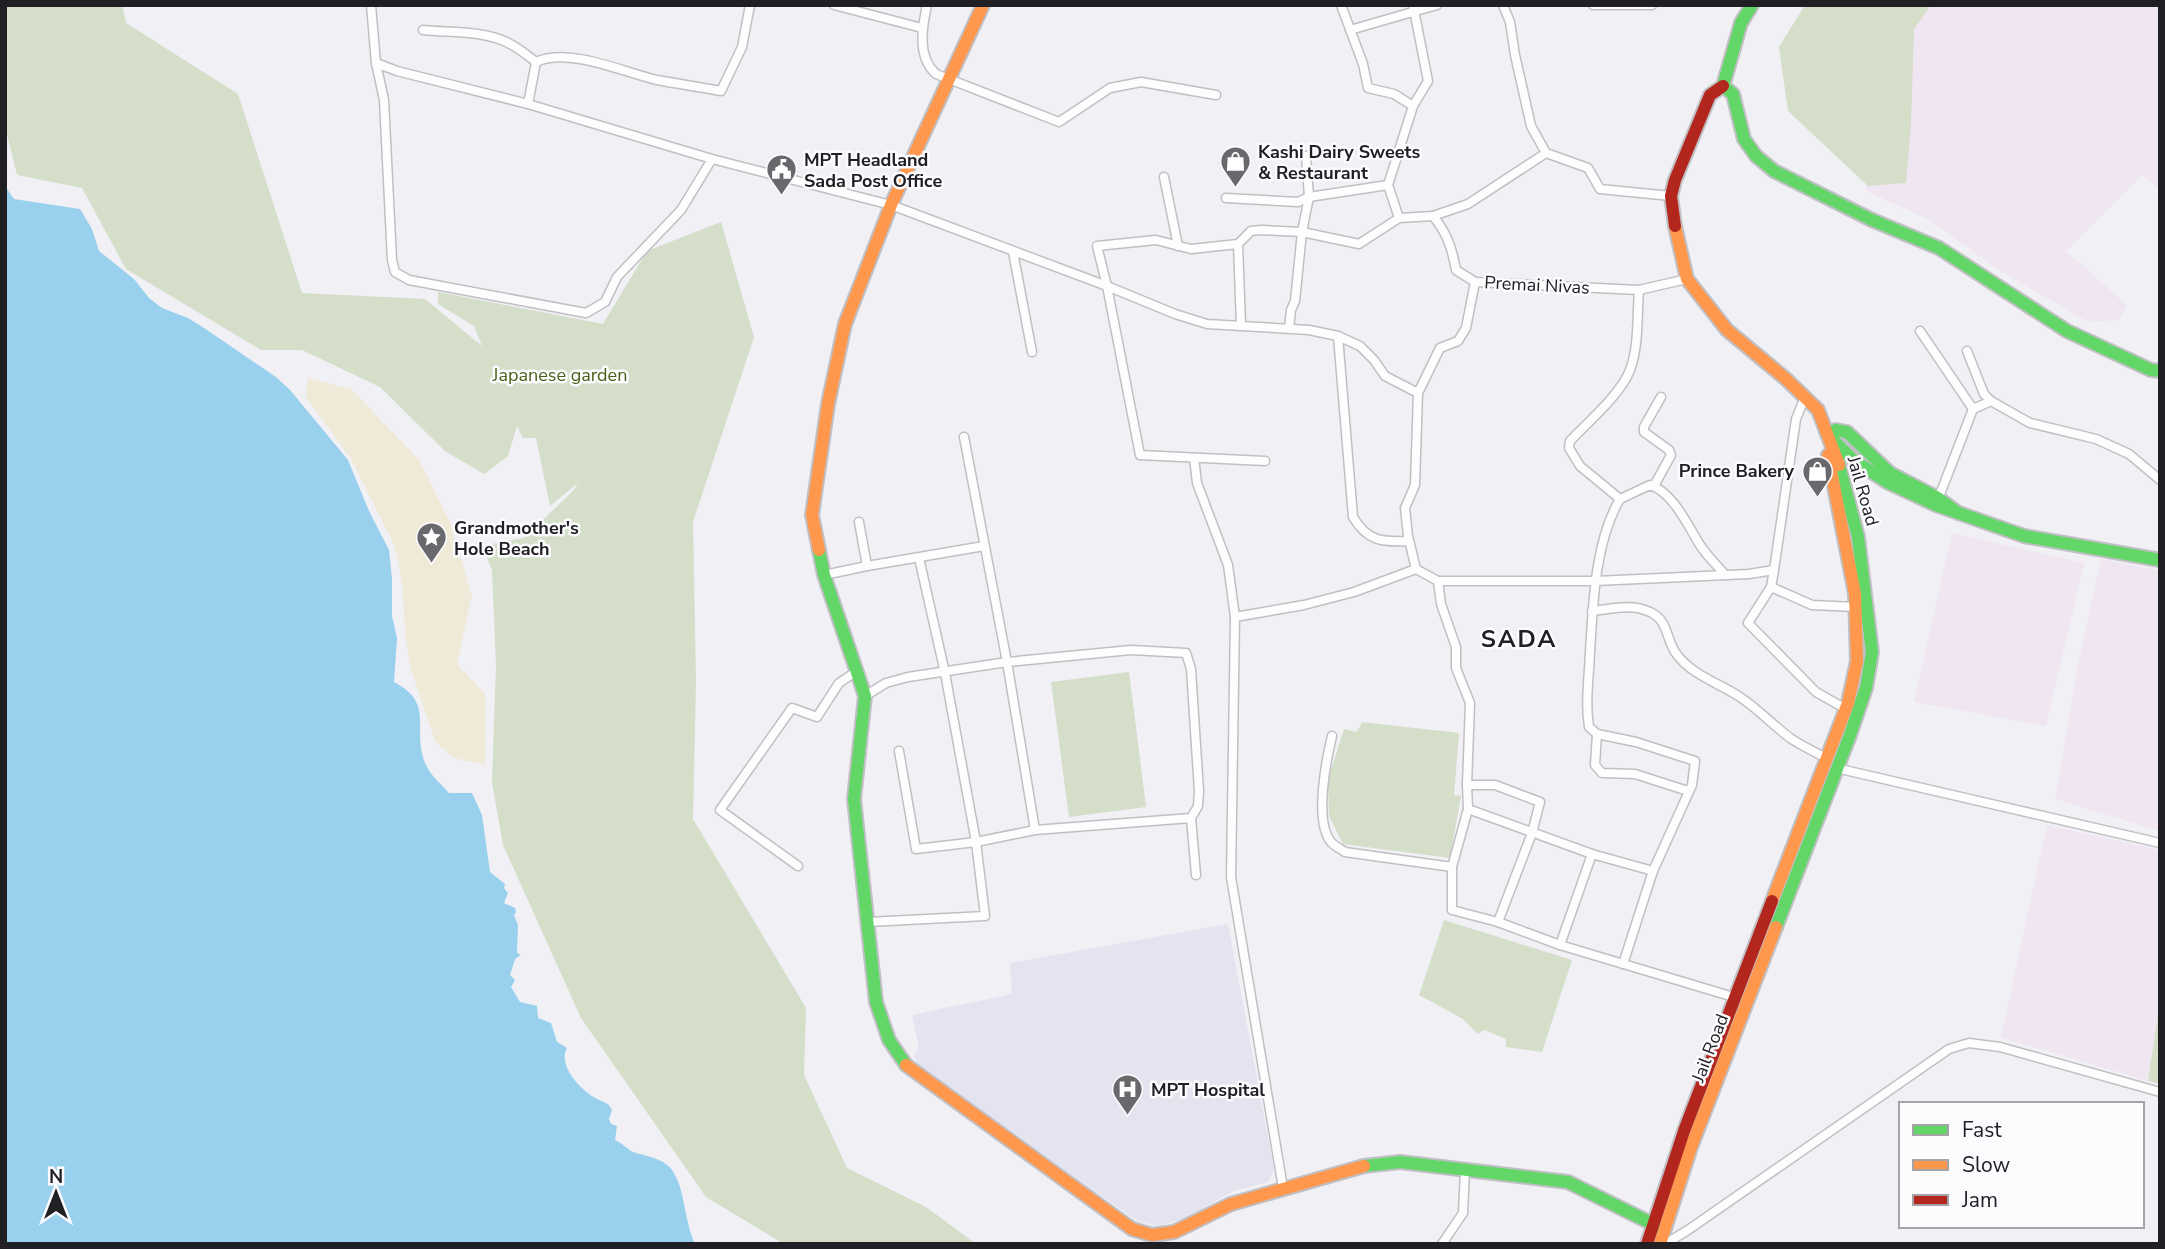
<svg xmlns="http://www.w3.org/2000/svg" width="2165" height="1249" font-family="'Nunito Sans',sans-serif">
<rect width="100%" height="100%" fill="#f0f0f5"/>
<!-- industrial -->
<g fill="#efe6f2">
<path d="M1858 5H2160V190L2143 175 2066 251 2127 305 2119 320 2088 322 1999 270 1929 220 1867 191 1852 69Z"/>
<path d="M1952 533 2084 563 2046 726 1914 702Z"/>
<path d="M2101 559 2160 571V831L2055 799 2078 665Z"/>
<path d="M2047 825 2160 850V1001L2148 1081 2001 1037Z"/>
</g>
<!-- built -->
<path fill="#e3e4ef" d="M1228 924 1274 1169 1268 1182 1234 1191 1186 1218 1158 1226 1137 1221 918 1065 914 1056 919 1048 912 1015 1012 994 1010 963Z"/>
<!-- green -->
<g fill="#d4dec9">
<path d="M5 5H122L126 23 238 94 302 293 425 299 482 346 474 326 438 304V292L603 324 647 251 721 222 754 337 693 522 696 681 693 819 806 1008 804 1075 847 1168 926 1207 976 1244H784L706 1197 581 1018 503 845 492 782 496 664 492 570 484 550 496 543 524 538 573 491 578 483 550 506 536 438H523L517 426 508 456 484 474 445 451 380 387 302 350H261L126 269 82 188 17 175 5 126Z"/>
<path d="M1805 5H1931L1914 29 1911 124 1906 183 1868 186 1788 111 1779 47Z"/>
<path d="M1129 672 1146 807 1069 817 1051 682Z"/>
<path d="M1362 722 1459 733 1454 795 1461 796 1450 858 1343 844 1329 816 1328 779 1344 729 1357 732Z"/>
<path d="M1444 920 1572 960 1542 1052 1506 1047V1039L1484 1030 1478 1034 1463 1019 1419 995Z"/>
<path d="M2160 1001V1084L2148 1081Z"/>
</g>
<!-- sand -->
<path fill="#efead8" d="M308 378 351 389 420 461 450 523 472 595 457 664 485 694V765L454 758 435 741 412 673 406 643 402 583 395 547 351 459 305 396Z"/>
<!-- water -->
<path fill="#99d0ee" d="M5 186 14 199 80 209 92 229 99 251 134 279 149 298 162 308 188 318 204 328 276 377 290 390 348 460 369 511 389 550 392 579V616L397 638 394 682C436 704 411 728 425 763 429 774 441 784 449 793H472L482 815 490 872 505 884 504 888 508 893 504 903 515 908 516 912 514 915 518 925 517 953 521 955 515 959 510 975 515 980 511 987 520 1002 537 1006 538 1018 551 1023 557 1042 567 1048C558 1064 577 1085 589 1094 595 1099 603 1101 609 1105L612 1110 609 1119 611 1124 617 1126 615 1140C622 1143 628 1150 633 1152 648 1157 667 1158 675 1175 685 1193 685 1223 695 1244H5Z"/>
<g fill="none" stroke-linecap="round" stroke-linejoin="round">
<defs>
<g id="street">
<path d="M371 5 376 63 384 100 392 260 395 272 409 280 586 313 605 302 617 277 681 210 712 159"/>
<path d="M834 5 922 28"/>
<path d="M927 5C922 28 917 57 936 74L1059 122 1110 88 1141 82 1216 95"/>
<path d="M1341 5 1363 64 1368 88 1394 94 1413 106"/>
<path d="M1503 5 1510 22 1515 55 1531 126 1546 153 1588 168 1600 189 1671 196"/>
<path d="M1593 5H1652"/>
<path d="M423 30C452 33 487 30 512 45 521 50 528 56 536 62"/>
<path d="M1350 30 1437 5"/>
<path d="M536 62C569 47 623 72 657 80 678 84 700 87 721 91L742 47 750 5"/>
<path d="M376 63 397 71 528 104 712 159 891 205 1107 286 1175 314 1207 324 1309 330 1338 336 1360 346 1374 360 1385 376 1418 393 1415 485 1405 508 1408 536 1416 569 1438 581H1595L1749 574 1774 570 1796 419 1805 397"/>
<path d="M528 104 536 62"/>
<path d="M1164 177 1178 246"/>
<path d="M1226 198 1298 202 1309 197 1388 185"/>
<path d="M1433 216C1447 233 1452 248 1456 270L1475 282"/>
<path d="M1399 218 1388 185 1413 106 1428 81 1413 5"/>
<path d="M1238 244 1241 325"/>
<path d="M1013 252 1032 352"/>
<path d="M1289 328 1291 310 1295 301 1302 232 1309 197 1306 156"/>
<path d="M1920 331 1973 409"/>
<path d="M1338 336 1353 517C1368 542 1382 542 1409 541"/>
<path d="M1967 351 1984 394 1991 401"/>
<path d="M1418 393 1440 348 1458 341 1466 328 1475 282 1639 290 1687 279"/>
<path d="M964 437 1007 662 1035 830"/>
<path d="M1194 458 1197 483 1228 565 1235 617 1231 877 1283 1188"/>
<path d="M1265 461 1140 455 1107 286 1097 246 1156 240 1191 249 1238 244 1251 231 1261 230 1302 232 1359 244 1399 218 1433 216 1468 204 1546 153"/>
<path d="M1654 486 1671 455 1669 450 1644 432V427L1661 397"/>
<path d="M1620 499 1580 466 1569 448 1570 441C1588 422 1621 394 1630 370 1639 346 1637 316 1639 290"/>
<path d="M1937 502 1973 409 1991 401 2030 423 2096 439 2129 454 2160 480"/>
<path d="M867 566 984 546"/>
<path d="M1774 570 1771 587 1748 623 1816 692 1846 709"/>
<path d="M824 575 867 566 859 522"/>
<path d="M1438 581 1441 604 1456 647V668L1470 703 1467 785 1468 809 1452 867"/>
<path d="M1771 587 1812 605 1856 607"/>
<path d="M1592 611C1611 609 1632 603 1650 612 1670 621 1665 641 1678 656 1694 676 1719 683 1740 697 1758 709 1773 725 1790 738 1802 746 1815 752 1828 759"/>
<path d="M1235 617 1304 605 1354 592 1416 569"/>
<path d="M865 696 886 683 908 677 1007 662 1131 650 1186 653 1191 669 1199 791 1198 806 1191 818 1035 830 976 842 985 916 868 922"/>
<path d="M1597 734 1595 765 1602 773 1635 774 1688 791"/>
<path d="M1332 736C1326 761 1314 821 1331 842 1334 846 1341 849 1345 852L1452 867V910L1498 922 1560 945 1737 998"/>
<path d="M899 751 916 849 976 842 945 673 919 558"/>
<path d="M1836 768 2160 843"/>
<path d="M1467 785H1495L1540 802 1532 833 1498 922"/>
<path d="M1468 809 1592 854 1653 871"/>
<path d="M1191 818 1196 875"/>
<path d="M798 866 720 810 792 708 817 717 839 683 857 671"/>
<path d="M1560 945 1592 854"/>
<path d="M1623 964 1653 871 1692 785 1695 761 1636 742 1597 734 1589 727C1585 702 1589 678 1590 652 1593 604 1595 541 1620 499L1650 485C1673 492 1688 526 1700 545 1707 556 1717 565 1725 575"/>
<path d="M1442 1244 1463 1213 1465 1170"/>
<path d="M1665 1244 1688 1230 1949 1049 1969 1043 2000 1047 2160 1092"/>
</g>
<g id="fast">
<path d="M1752 5 1741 23 1723 86 1733 94 1744 139 1756 156 1774 171 1872 220 1939 248 2067 331 2151 370 2160 371"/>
<path d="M1958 513 1938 498 1890 473 1847 432 1836 430 1827 434 1852 459 1887 482 1936 505 2024 536 2160 560"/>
<path d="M819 550 824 575 865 696 854 799 876 1002 889 1040 906 1065"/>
<path d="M1776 927 1850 735 1866 688 1872 652 1858 537 1839 465"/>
<path d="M1364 1166 1400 1162 1568 1182 1663 1229"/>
</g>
<g id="slow">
<path d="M1675 226 1687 279 1727 330 1786 379 1818 410 1839 465"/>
<path d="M819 550 812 515 828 404 845 324 891 205 983 5"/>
<path d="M1772 901 1848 703 1857 661 1855 594 1828 455"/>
<path d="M906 1065 1132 1229 1152 1235 1174 1232 1231 1204 1364 1166"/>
<path d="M1660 1244 1691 1147 1776 927"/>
</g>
<g id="jam">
<path d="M1675 226 1671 196 1675 180 1710 95 1723 86"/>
<path d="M1647 1244 1684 1131 1772 901"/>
</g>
</defs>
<!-- street casing -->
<use href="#street" stroke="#c0c0c4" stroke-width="11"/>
<!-- fast casing -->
<use href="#fast" stroke="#c0c0c4" stroke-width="16"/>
<!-- slow casing -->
<use href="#slow" stroke="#c0c0c4" stroke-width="16"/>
<!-- jam casing -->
<use href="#jam" stroke="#c0c0c4" stroke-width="16"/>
<!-- street -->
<use href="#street" stroke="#fdfdfe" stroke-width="8"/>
<!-- fast -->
<use href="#fast" stroke="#63d668" stroke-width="12"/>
<!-- slow -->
<use href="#slow" stroke="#ff974d" stroke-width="12"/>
<!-- jam -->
<use href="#jam" stroke="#b3261e" stroke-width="12"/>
</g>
<!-- icons -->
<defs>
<symbol id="shop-pin" viewBox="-11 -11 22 30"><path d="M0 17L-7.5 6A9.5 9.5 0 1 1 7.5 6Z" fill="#69696d" stroke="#fcfcfe"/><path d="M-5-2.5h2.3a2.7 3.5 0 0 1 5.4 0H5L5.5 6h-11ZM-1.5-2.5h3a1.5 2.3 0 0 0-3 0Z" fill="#fff"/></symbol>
<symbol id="civic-pin" viewBox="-11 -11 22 30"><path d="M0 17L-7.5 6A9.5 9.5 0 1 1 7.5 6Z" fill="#69696d" stroke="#fcfcfe"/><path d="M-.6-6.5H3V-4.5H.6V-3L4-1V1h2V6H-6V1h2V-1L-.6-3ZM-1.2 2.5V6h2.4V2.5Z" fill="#fff"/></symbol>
<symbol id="sight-pin" viewBox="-11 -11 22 30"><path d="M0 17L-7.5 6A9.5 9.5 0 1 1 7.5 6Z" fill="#69696d" stroke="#fcfcfe"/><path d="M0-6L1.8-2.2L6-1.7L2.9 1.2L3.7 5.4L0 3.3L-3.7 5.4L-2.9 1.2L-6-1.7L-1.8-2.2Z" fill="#fff"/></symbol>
<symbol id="hospital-pin" viewBox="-11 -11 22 30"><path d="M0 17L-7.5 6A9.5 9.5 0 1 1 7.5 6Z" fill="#69696d" stroke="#fcfcfe"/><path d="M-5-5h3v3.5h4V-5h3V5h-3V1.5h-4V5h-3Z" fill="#fff"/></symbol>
</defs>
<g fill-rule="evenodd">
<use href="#shop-pin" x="1218" y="144" width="35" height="47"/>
<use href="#civic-pin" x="764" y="152" width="35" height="47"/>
<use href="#shop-pin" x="1800" y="454" width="35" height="47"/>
<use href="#sight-pin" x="414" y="520" width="35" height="47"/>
<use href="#hospital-pin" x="1110" y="1072" width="35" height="47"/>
</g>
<g text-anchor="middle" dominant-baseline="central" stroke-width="5" stroke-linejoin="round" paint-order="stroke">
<!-- poi labels -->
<g font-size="18" font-weight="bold" fill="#202024" stroke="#fcfcfe" text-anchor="start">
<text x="1258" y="152">Kashi Dairy Sweets<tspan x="1258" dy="21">&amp; Restaurant</tspan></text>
<text x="804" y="160">MPT Headland<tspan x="804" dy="21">Sada Post Office</tspan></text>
<text x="1794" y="471" text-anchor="end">Prince Bakery</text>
<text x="454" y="528">Grandmother's<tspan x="454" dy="21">Hole Beach</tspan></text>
<text x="1151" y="1090">MPT Hospital</text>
</g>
<!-- street labels -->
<g font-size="18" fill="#202024" stroke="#fcfcfe">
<text transform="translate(1537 285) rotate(3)">Premai Nivas</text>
<text transform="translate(1863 491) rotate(74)">Jail Road</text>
<text transform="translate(1710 1048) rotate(-69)">Jail Road</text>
</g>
<!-- park labels -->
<g font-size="18" fill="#495f17" stroke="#fcfcfe">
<text x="560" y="375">Japanese garden</text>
</g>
<!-- district labels -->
<g font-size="24" font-weight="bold" letter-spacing="2" fill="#202024" stroke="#fcfcfe">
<text x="1519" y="639">SADA</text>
</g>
</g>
<!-- border -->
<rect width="2165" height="1249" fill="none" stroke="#202024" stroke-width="14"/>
<!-- legend -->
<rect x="1899" y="1102" width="245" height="126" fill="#fcfcfe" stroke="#a4a4a7" stroke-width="2"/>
<rect x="1913" y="1125" width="35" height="10" fill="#63d668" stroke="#a4a4a7" stroke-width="2"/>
<text x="1962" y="1137" font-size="21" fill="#202024">Fast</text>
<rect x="1913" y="1160" width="35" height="10" fill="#ff974d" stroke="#a4a4a7" stroke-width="2"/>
<text x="1962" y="1172" font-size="21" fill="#202024">Slow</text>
<rect x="1913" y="1195" width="35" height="10" fill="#b3261e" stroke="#a4a4a7" stroke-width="2"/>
<text x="1962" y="1207" font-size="21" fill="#202024">Jam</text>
<!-- north arrow -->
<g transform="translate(56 1193)" stroke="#fcfcfe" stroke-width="5" paint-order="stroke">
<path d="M0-5L12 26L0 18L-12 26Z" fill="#202024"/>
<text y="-10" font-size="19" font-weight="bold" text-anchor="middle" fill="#202024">N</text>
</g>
</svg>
